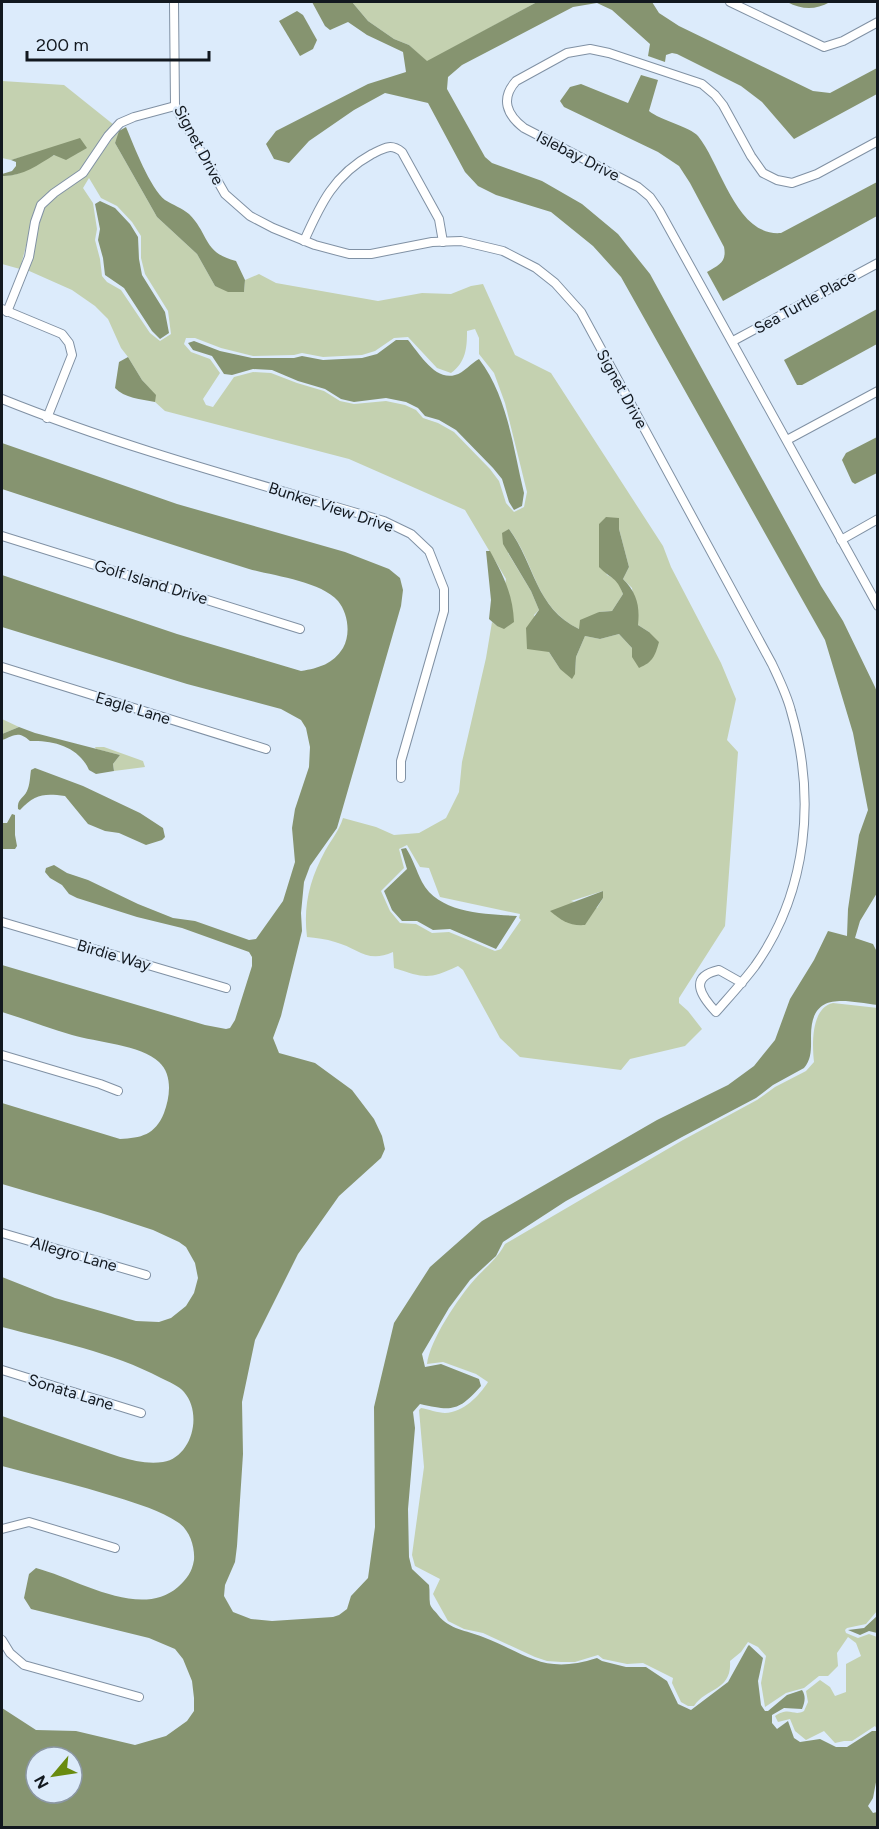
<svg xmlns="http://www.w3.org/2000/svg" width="879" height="1829" font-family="Figtree,sans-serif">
<rect width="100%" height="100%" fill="#dcebfb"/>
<!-- green -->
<g fill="#c4d1b0" fill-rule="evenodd">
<path d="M352 2H537L427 62 409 45 394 39 368 21Z"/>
<path d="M2 81 64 85 114 125 81 171 37 204 20 269 2 264V176C24 177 36 160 55 155 63 153 72 154 80 153L32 154 11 160 2 158Z"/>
<path d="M119 129 121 130 115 143 157 217 197 254 215 286 244 292 245 280 259 274 276 283 378 301 422 293 451 294 471 286 483 284 515 355 551 373 663 546 671 567 721 663 736 699 727 740 738 752 725 926 679 998V1003L688 1011 702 1029 685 1046 630 1059 621 1070 520 1057 500 1038 463 970 458 966C428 980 425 978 394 968L393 952C367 964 358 948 335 942 326 939 316 938 307 937 303 905 310 879 325 851 331 840 339 831 343 818L376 827 394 835 419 833 446 818 459 792 462 762 486 658 492 622 497 626 506 579 465 510 349 459 165 411 155 402V395L142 380 128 357 121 348 108 319 95 306 72 290 27 270 44 206 56 195 86 175ZM89 178 101 198 117 206 132 222 141 236V258L145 274 168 311 171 334 160 341 150 333 121 290 107 282 102 276 100 259 95 240 97 229 93 203 83 188ZM475 329 479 338V354L494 373 505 403 527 492 524 507 514 512 506 503 499 481 490 469 454 432 438 423 423 418 416 410 405 405 386 401 354 404 340 401 324 391 297 383 271 373 253 372 234 377 213 407 206 405 203 399 220 373 210 359 191 352 184 344 186 338H195L221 348 253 356 294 355 302 353 323 357 362 355 375 351 394 338 408 337 437 368 451 373C466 362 467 348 467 331ZM599 524 619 529 629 567 623 579 632 588 638 625 649 632 632 648 619 634 600 639 585 636 576 657 575 673 560 669 549 652 534 615 539 610 531 591 508 553 509 529C536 564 534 607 579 629L599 612 612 611 623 594 618 580 607 575 599 551 600 545ZM407 845 420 867 429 868 440 897 520 914 519 918 521 920 501 949 495 951 449 932 432 933 416 924 400 923 390 911 381 891 404 868 399 849ZM603 891V898L597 908 571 901Z"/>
<path d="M2 719 19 727 2 734Z"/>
<path d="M95 747H104L143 761 145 767 114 771 113 764 120 755 96 749Z"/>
<path d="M833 1003 878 1008 877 1611 866 1624 847 1628 845 1630 846 1633 858 1638 869 1634 877 1637V1729L875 1726 852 1741H844L835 1743 824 1731 806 1740 795 1731 790 1719 778 1722 775 1716C790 1706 793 1717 804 1711L808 1702 806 1691 820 1680 830 1687 835 1696 846 1692V1664L861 1656 856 1643 848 1637 837 1653 838 1666 828 1676H819L804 1688 786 1693 765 1707 761 1683 766 1656 758 1647 748 1642 741 1652 730 1661C732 1691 707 1687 694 1706H688L681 1702 672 1683 673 1678 643 1663 627 1664 603 1659 598 1655 575 1662H561L547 1661 535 1657 483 1633 464 1629 448 1621 433 1594 440 1579 415 1566 412 1555 424 1467 419 1410 421 1408C428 1409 438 1413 445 1413 464 1412 479 1396 488 1382L476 1374 443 1362 427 1364C430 1340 458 1298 475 1279 486 1267 497 1259 505 1244L683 1140 757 1100 775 1087 806 1071 814 1062C812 1044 811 1008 833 1003Z"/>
</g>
<!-- water -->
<g fill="#869470" fill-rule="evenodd">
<path d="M312 2H352L368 21 394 39 409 45 427 61 537 2H652L659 13 679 26 813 91 830 93 877 68V94L794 139 762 102 741 86 677 54 672 53 666 55 665 62 648 56 650 44 612 10 597 3 573 7 462 65 448 77 447 89 485 157 492 163 542 181 582 204 618 234 650 274 821 586 843 621 875 687 878 695 877 893 860 921 855 938 873 944 877 952 878 1005C845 1001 811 990 811 1036 811 1048 812 1059 804 1068L773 1085 756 1098 682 1137 566 1201 503 1242 496 1256 470 1280 449 1308 422 1354 425 1367 441 1364 479 1379 481 1386C458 1412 452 1411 420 1404L413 1412 415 1428 408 1509 409 1557 412 1569 429 1585C430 1591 429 1598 430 1604 431 1608 436 1612 438 1615 450 1630 466 1630 483 1637 529 1655 544 1675 597 1658L602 1661 626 1667H646L667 1681 678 1704 691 1710 728 1682 748 1646 749 1645 763 1658 758 1681 761 1705 765 1711H768L787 1695 802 1690C806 1696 805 1702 802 1709L784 1708 772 1715V1723L777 1729 788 1721 794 1738 800 1742 820 1739 836 1747H847L872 1731H876L878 1734 877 1777 873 1798 868 1806 873 1813 877 1812V1827H2V1708L36 1730 76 1731 135 1745 166 1736 187 1721 194 1711V1698L192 1681 183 1659 175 1649 149 1638 31 1609 24 1598 29 1574 36 1568C78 1579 140 1620 178 1587 187 1579 192 1572 194 1560 195 1547 190 1531 179 1523 160 1510 138 1504 116 1497 78 1485 40 1476 2 1466V1416C30 1426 59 1436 88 1446 110 1453 138 1466 163 1462 192 1457 203 1414 184 1392 179 1386 169 1382 161 1378 112 1352 55 1341 2 1327V1277L55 1298 136 1321 159 1322 171 1318 186 1306 194 1293 198 1278 195 1263 186 1247 179 1242 153 1230 101 1213 2 1184V1103L120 1139C141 1138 155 1135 164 1113 170 1097 173 1075 159 1062 141 1045 96 1042 72 1035 48 1028 25 1019 2 1012V965L205 1025 226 1029 230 1028 235 1020 252 966V957L249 952 182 928 137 917 77 898 69 894 62 885 50 878 45 872 46 868 54 865 67 873 88 880 138 904 173 918 195 921 249 940 256 939 283 901 295 862 292 828 295 809 309 767 310 747 306 728 301 720 281 709 187 684 2 627V575L177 634 301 671C319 668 333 664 343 648 351 634 348 613 338 601 320 581 273 576 249 569 166 543 84 516 2 489V443L177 504 345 552 389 569 400 578 403 590 401 606 337 828 310 866 304 882 301 913 302 931 281 1016 273 1038 279 1053 315 1063 352 1090 374 1119 382 1136 385 1149 381 1158 339 1196 298 1254 255 1340 242 1402 243 1454 237 1546 235 1562 225 1585 224 1596 233 1612 251 1619 272 1621 333 1617 339 1615 347 1609 351 1596 368 1578 375 1527 374 1407 394 1323 430 1267 482 1221 657 1120 728 1085 754 1066 775 1040 790 999 814 960 828 931 847 936 848 909 859 835 868 810 853 733 825 640 621 277 593 246 551 212 496 195 478 186 465 172 428 103 385 93 354 110 309 141 289 163 274 159 266 144 276 131 368 84 406 72 403 52 367 35 348 22 330 30 325 26ZM36 1757H72V1793H36Z"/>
<path d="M787 2H830C815 10 803 10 787 2Z"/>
<path d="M297 11 303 15 317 40 313 49 300 56 279 21Z"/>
<path d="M641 75 658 80 649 111C660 120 690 127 698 136 721 164 736 237 781 233L877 182V216L723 301 707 272C719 265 727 262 724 247L690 183 679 166 658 152 564 107 560 101 570 87 581 84 628 103Z"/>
<path d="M126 127C134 146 150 188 165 200 173 205 182 208 189 214 210 235 202 252 236 261L245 280 244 292H228L215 286 197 254 157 217 115 143 119 131Z"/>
<path d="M80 138 87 148 66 160 54 155C38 165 21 177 2 176V174L12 171 16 166V162L11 160Z"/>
<path d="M100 201 115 208 130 224 138 237 139 259 142 275 165 312 169 333 160 339 152 331 124 288 105 275 103 258 98 240 100 229 95 204Z"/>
<path d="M877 309V344L802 385H797L784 360Z"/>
<path d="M396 340H408C419 353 435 381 455 375 464 373 471 363 479 359 508 397 513 448 524 493L522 506 514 510 509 502 502 479 493 468 456 430 439 420 425 416 418 408 406 402 386 398 354 402 341 399 325 389 298 381 272 370 253 369 232 375 224 374 212 356 193 350 188 343 194 341 220 351 252 358H294L302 356 323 360 362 358 377 354Z"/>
<path d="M128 357 142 380 156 395 155 402C141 399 124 398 115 388L119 362Z"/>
<path d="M877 437V473L855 484 852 482 842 460 846 453Z"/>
<path d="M606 517 619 518V529L629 567 623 579C637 593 640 606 638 625L649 632 659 642C655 656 653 662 639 668L632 657V648L619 634 600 639 585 636 576 657 575 674 572 679 560 669 549 652 527 649 526 628 539 610 531 591 503 544 502 533 509 529C535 564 535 608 579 629L580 620 599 612 612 611 623 594C616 576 612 580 599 567V524Z"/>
<path d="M486 551H490C503 575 513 594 514 622L504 629 497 626 489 619 491 600Z"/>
<path d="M19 727 35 733 120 755 113 764 114 771 96 774 89 770C79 747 54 740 30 741 18 730 14 736 2 740V734Z"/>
<path d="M35 768 83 786 140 813 163 828 165 837 162 840 146 845 119 833 105 831 88 824 65 796C44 793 35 794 20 810L18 809C17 799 23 799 27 791 30 785 30 776 31 770Z"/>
<path d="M12 814 15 815V835L17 846 15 849H2V823H7Z"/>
<path d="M406 848C413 859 416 870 422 882 439 914 486 914 517 916L496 949 450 929 433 930 417 921H402L392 910 384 891 407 869 401 849Z"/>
<path d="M603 891V898L585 925C569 926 562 921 550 911Z"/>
<path d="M877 1616V1633L869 1631 860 1635 848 1630 864 1628Z"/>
</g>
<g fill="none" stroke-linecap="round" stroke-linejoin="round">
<defs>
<g id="minor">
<path d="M174 2 175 106 225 194 250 216 273 228 315 245 349 254H371L432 242 461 241 503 251 536 268 555 283 581 312 772 664C779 679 787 695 791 711 816 797 808 891 755 966 743 982 729 997 716 1012 701 996 688 977 719 970L742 983"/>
<path d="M730 2 824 47 843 41 878 22"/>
<path d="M878 141 817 174 792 183 777 180 763 173 751 156 723 105 715 95 702 84 609 53 590 49 567 53 516 81C500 99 507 115 524 128L638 187 650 197 659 210 878 606"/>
<path d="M304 241C321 203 334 175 372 154 384 148 391 143 402 152L439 219 443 242"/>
<path d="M2 309 62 334 69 343 72 355 47 418"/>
<path d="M7 312 29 257 35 222 41 205 54 193 83 173 108 136 120 123 134 117 175 106"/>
<path d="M733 341 878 263"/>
<path d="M2 399C126 449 256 483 384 521L411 534 429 551 444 589V611L401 761V778"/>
<path d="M787 440 878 391"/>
<path d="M2 536 300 629"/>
<path d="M841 540 878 519"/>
<path d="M2 667 266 749"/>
<path d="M2 922 226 988"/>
<path d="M2 1055 100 1084 118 1091"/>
<path d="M2 1233 146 1275"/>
<path d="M2 1370 141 1413"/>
<path d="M2 1529 29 1522 115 1548"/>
<path d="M2 1640 10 1653 24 1665 139 1697"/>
</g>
</defs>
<!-- minor casing -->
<use href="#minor" stroke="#8091a4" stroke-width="10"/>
<!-- minor -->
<use href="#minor" stroke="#fff" stroke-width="8"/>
</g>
<g text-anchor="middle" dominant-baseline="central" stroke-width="4.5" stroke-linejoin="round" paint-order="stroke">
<!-- street labels -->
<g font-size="16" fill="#12181f" stroke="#dcebfb">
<text transform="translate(199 145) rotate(62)">Signet Drive</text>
<text transform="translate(578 156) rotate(27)">Islebay Drive</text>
<text transform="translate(805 302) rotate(-29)">Sea Turtle Place</text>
<text transform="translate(622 389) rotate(61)">Signet Drive</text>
<text transform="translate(331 507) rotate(18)">Bunker View Drive</text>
<text transform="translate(151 582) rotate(17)">Golf Island Drive</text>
<text transform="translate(133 708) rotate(17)">Eagle Lane</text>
<text transform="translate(114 955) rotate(16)">Birdie Way</text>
<text transform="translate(74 1254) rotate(16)">Allegro Lane</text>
<text transform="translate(71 1392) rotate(17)">Sonata Lane</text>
</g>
</g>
<!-- border -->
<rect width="879" height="1829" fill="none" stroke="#12181f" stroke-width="6"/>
<!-- north arrow -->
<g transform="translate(54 1775) rotate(241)"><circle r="28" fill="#dcebfb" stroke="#8b97a3" stroke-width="1.5"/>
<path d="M0-4.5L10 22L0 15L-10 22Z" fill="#698b0f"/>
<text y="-9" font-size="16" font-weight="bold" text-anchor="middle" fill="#12181f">N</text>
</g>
<!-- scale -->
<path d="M27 51v9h182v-9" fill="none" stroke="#12181f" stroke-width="3"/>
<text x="36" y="51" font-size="18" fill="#12181f" stroke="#dcebfb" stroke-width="4.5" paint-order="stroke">200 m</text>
</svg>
